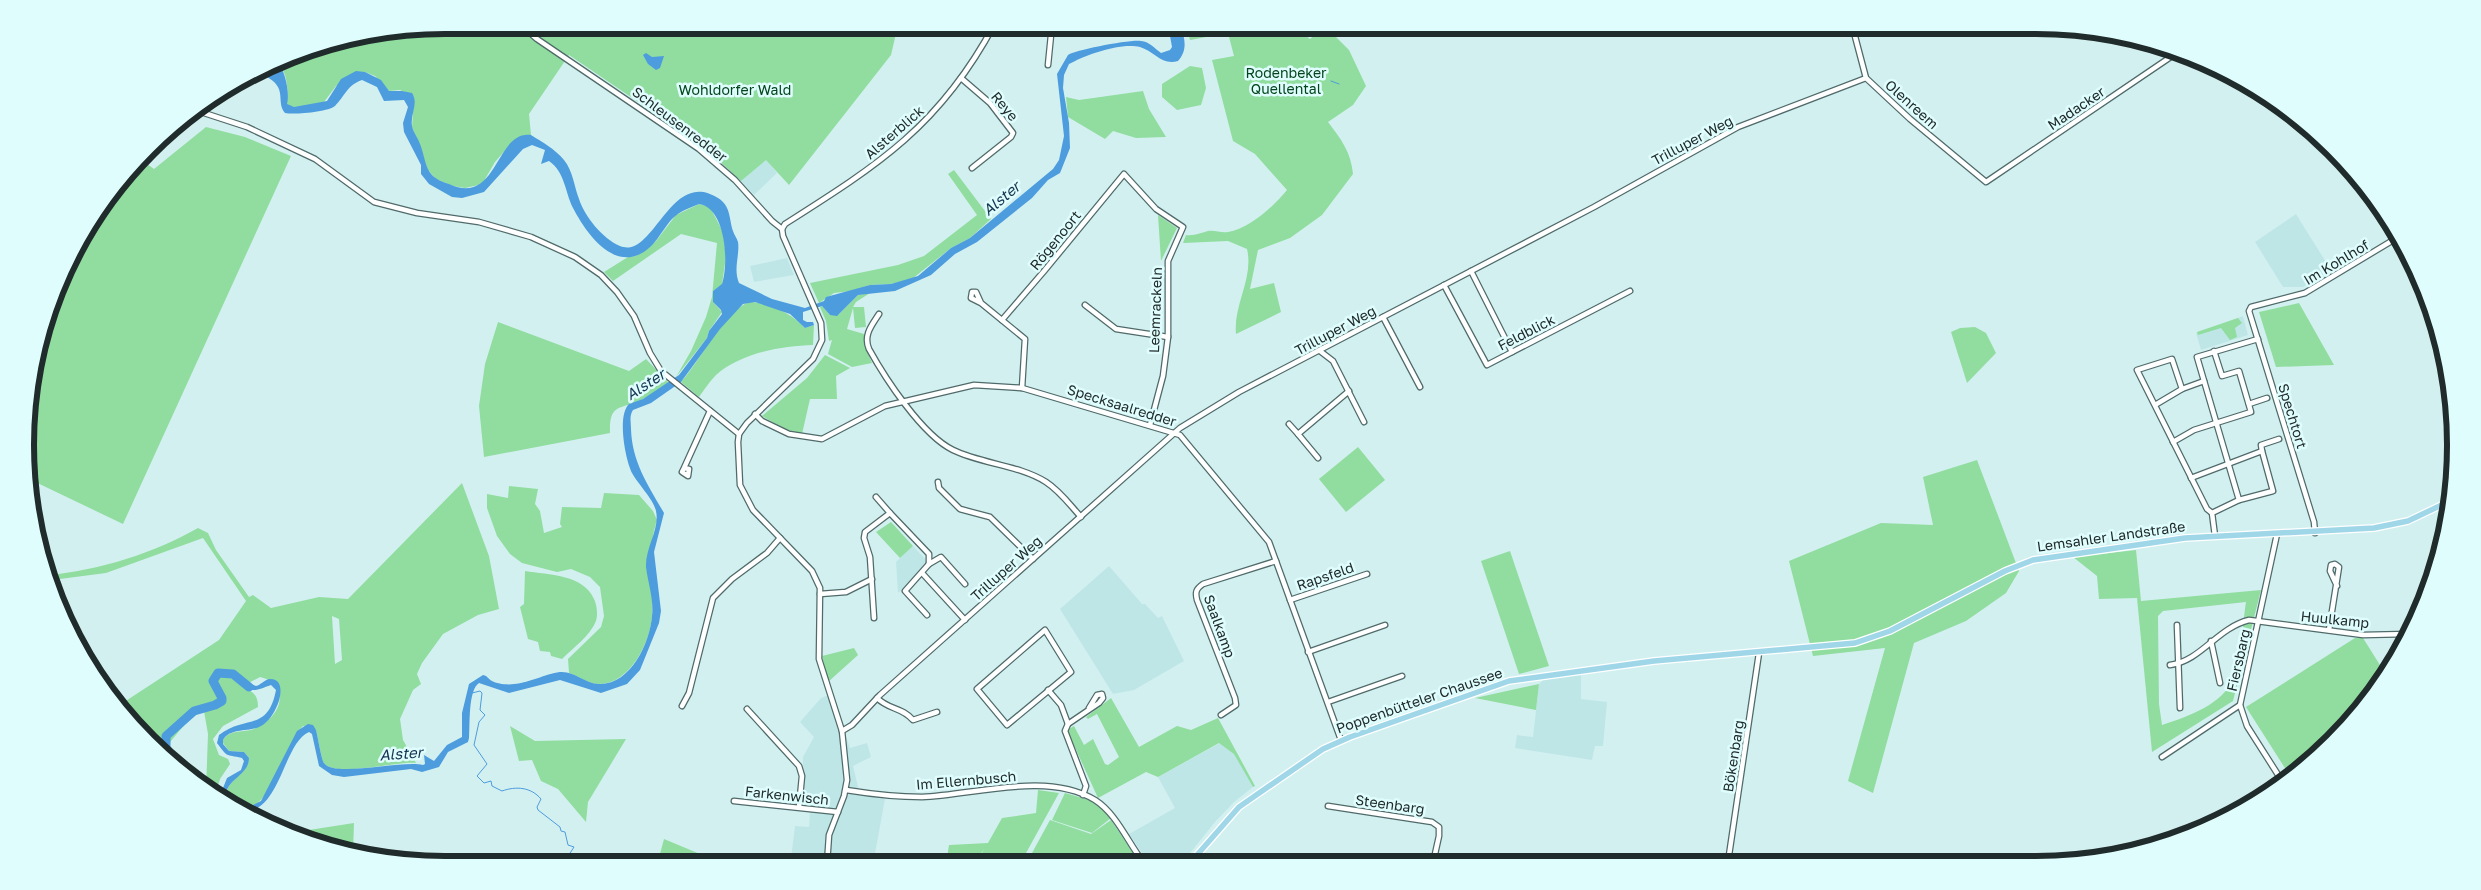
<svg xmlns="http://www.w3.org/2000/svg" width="2481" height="890" font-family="'Golos Text',sans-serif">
<rect width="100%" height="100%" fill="#d3f0f0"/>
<!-- built -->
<g fill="#bfe6e7">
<path d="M766 159 777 173 754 195 741 181Z"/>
<path d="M2296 214 2331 270 2303 287H2283L2255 242Z"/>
<path d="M787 258 794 275 754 282 750 266Z"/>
<path d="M2243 316 2248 335 2201 350 2196 333Z"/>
<path d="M913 546 928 562 920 570 919 574 898 593 896 562Z"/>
<path d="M1109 566 1142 604H1145L1158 618 1162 616 1184 661 1134 690 1113 694 1060 609Z"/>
<path d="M1581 674V699L1607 702 1603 746H1595L1592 760 1515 748 1517 735 1533 737 1539 684 1544 679Z"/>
<path d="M831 694 850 748 867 743 871 757 853 766 860 795 885 799 874 859 890 860 889 864H797L791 858 795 826 809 827 810 812 803 802V757L814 737 800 722 821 698Z"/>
<path d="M1220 743 1235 754 1253 787 1234 802 1215 822 1182 863H1149L1129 834 1175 808 1158 777Z"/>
</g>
<!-- green -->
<g fill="#90dd9f" fill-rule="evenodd">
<path d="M445 25H898L891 55 789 185 766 160 741 181 703 146 569 55 529 114 531 135H524L508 147 495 162 484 181 479 185 465 188 453 186 436 179 428 170 412 127 414 97 400 90 389 91 375 76 365 72 336 86 324 102 299 108 286 106C289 93 288 72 277 62L285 57 363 33Z"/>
<path d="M1186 25H1292L1310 39 1325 26 1349 50 1366 86 1353 105 1328 122C1341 139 1351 152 1353 174L1322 215 1290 238 1258 250 1250 289 1274 283 1281 312 1236 334C1233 305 1254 278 1247 249L1228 241 1183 243 1186 235C1195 236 1200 233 1208 231 1215 230 1221 233 1228 232 1249 229 1274 206 1287 190L1255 154 1233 141 1212 60 1234 56 1228 33 1190 40Z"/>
<path d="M1190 66 1202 68 1206 88 1201 105 1177 110 1162 97V84Z"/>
<path d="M1143 91 1149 109 1166 137 1136 138 1113 131 1105 139 1068 117 1066 97 1079 100Z"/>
<path d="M206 127 245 137 291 156 123 524 27 478 29 390 68 259 112 189 140 159 154 169Z"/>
<path d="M954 170 991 219 970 238 951 248 912 279 891 284 870 285 852 291 834 293 819 303 810 283 898 265 924 256 977 215 948 174Z"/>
<path d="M699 204 710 207 723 232 726 256 722 285 713 291V302L722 312 709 331 707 338 676 377 691 351 706 317 712 297 717 243 681 234 613 281 604 272 628 257 636 256 656 241 676 215Z"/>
<path d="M1158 215 1177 228 1161 261Z"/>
<path d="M870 293 856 302 853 307H864L866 327 855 328 853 308 847 329 864 334V344L872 363 852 367 828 354 832 340 829 341 826 321 820 307 822 306 830 315 839 314 858 295Z"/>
<path d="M749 302C770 302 792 314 805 328L814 325 813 345C781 346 741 353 716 375 710 381 704 390 699 397L681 382C699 362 726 310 749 302Z"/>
<path d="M2299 303 2334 365 2276 367 2259 312Z"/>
<path d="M2238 318 2242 323 2235 328 2237 337 2230 340 2221 328 2198 335 2197 332Z"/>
<path d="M498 322 629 371 646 359 669 383C660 389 650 396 641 400 620 410 609 403 610 433L484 457 479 406 485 364Z"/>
<path d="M1975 327 1986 333 1996 353 1967 383 1951 332 1960 328Z"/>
<path d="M825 355 850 368 836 376 837 399H810L802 434 784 429 762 416 807 378Z"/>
<path d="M1358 447 1385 480 1346 512 1319 479Z"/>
<path d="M1977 460 2019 571 2006 593 1966 621 1914 643 1873 793 1848 781 1885 648 1813 656 1789 561 1881 523 1933 525 1923 477Z"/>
<path d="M462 483 489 556 499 609 478 615 443 634 422 663 417 674 421 684 413 690 400 719 403 740 416 763C398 761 334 778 324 763 321 758 318 737 316 730L303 726C284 746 276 794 253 806L231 801 226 797C225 780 248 775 249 758L244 752 229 751 223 743V740C229 730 242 732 251 730 268 725 289 704 275 687 270 680 268 679 260 677L243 686C253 693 258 694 258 707L223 726 213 739 219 755 228 759 230 764 220 779 215 796 206 790 208 734 204 711 190 718 166 747 182 770 148 742 118 706 219 640 246 601 203 538 106 573 52 580 49 575C100 570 154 553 198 528L208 533 216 550 249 597 253 595 271 608 319 597 348 599ZM332 616 339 619 342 660 335 664Z"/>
<path d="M509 486 538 489 535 504 540 511 544 533 562 527 560 524 562 507 601 508 604 493 639 495 653 511 657 520C646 554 654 581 652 615 651 642 629 686 597 684 587 683 578 676 569 673L568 659 601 627 604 616 600 587 590 577 571 569 557 572 522 563 510 554 497 536 487 508V494L508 498Z"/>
<path d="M891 522 913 546 900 558 876 532Z"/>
<path d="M2136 550 2141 601 2261 590 2233 701 2152 752 2137 598 2099 599 2097 576 2073 557ZM2246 602C2243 619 2241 664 2234 678 2222 705 2189 716 2162 725L2159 704 2158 616 2163 611Z"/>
<path d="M1510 551 1549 666 1519 674 1481 561Z"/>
<path d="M525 571C549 575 583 574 594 599 597 605 598 615 596 621 590 636 573 648 562 659L551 656 550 652 540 651 538 642 528 639 520 607 524 604Z"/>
<path d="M2355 638H2363L2385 673 2313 761 2290 776 2246 707Z"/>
<path d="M854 648 858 655 828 682 822 656Z"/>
<path d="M1539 684 1536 710 1475 698Z"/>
<path d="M1111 698 1139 747 1177 726 1191 730 1218 718 1255 786 1253 787 1234 754 1219 743 1158 777 1146 772 1098 798 1067 730 1074 726 1084 745 1093 739 1105 764 1108 765 1119 757 1097 714 1088 719 1086 717Z"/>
<path d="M510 726 535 741 626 739 588 802 586 822 558 789 541 781 532 760 519 761Z"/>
<path d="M1038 790 1059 793 1020 864H991L981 855 984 849 980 855 989 864H946L949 845 988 843 1002 818 1036 813Z"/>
<path d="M1065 793 1093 801 1111 818 1092 833 1052 820Z"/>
<path d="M1050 820 1091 834 1111 820 1136 857 1126 863 1026 864Z"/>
<path d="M354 823 353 853 337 851 296 832Z"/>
<path d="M664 839 724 864 657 865Z"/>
</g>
<!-- water -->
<g fill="#4d9cde">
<path d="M1168 25H1180C1185 38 1188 50 1178 61 1162 66 1154 51 1140 47 1121 42 1085 55 1069 64L1064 75 1063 88 1069 123 1070 148 1060 173 1048 180 1032 198 977 242 955 254 931 275 895 291 858 295 837 316 830 315 822 306 803 312V320L807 322H813L814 325 805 328 790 314 755 302 743 304 720 329 681 382 651 403 633 410C629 416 631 422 631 429 632 462 648 485 664 513L654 552 661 611 659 623 640 670 627 684 601 693 560 680 509 693 479 683C468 690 470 725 469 738L468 742 448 752 439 767 422 772 411 769 344 777 332 775 319 766 312 734 309 732C285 742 281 804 250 811L219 798 227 778 241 770 244 761 242 758C225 754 228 758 217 743L219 735C245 715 268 732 276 690L271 685C259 689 255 693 243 687L240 679 256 686C261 685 265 679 270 679 291 678 277 720 259 727 248 732 230 728 223 740V744L229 751 244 752 249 758C249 776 225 779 226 797L249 807 261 801 297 731 308 724 313 725 316 730C318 737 321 758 324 763 334 778 402 760 423 765L425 764 424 755 434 761 447 745 462 737V713L469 684 483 675C488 676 488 679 492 681 497 684 508 685 514 684 529 683 550 672 562 672 575 672 585 683 598 684 630 686 650 643 652 616 654 600 648 583 646 567 645 548 660 529 656 511 654 500 638 484 632 473 625 459 617 415 629 404L643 399 679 375 707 338 709 331 722 314 721 310 713 302V291L722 284C729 263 726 208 699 204 689 208 680 211 672 219 661 231 655 248 638 255 609 267 584 229 573 208 565 192 565 172 549 161L541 164 545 150 532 145 523 149 484 192 462 198 452 197 429 184 421 174V165L404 132 403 123 408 107 404 100 384 101 377 87 362 80C347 85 345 96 335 106 328 112 294 115 285 113 275 101 289 88 265 76H254L277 62C285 69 290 93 287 104L294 107 327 101 341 79 356 71 365 72 381 80 389 91H402L412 93C419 104 410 114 412 126 413 132 418 138 420 144 424 153 425 168 432 175 437 180 443 182 449 184 498 207 495 130 531 135 542 142 555 149 564 160 573 171 574 186 579 199 585 217 603 239 620 246 654 260 670 167 718 198 731 206 729 219 733 231 734 235 737 238 738 242 740 255 733 269 739 283L772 299 805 308 824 301 826 297 870 285 891 284 918 276 951 248 970 238 1053 169 1059 160 1064 136 1057 74 1068 55C1075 50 1131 39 1141 41 1150 42 1154 48 1161 53L1170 50 1172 47Z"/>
<path d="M646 53 652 57 664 56 660 68 656 70 648 64 643 55Z"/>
</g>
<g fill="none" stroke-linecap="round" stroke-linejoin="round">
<!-- stream -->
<g stroke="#4d9cde" stroke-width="1">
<path d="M1331 81 1339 84"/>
<path d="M472 693 480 691 482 693 480 710 485 715 479 722 474 745 487 764 477 776 484 783 491 781 492 786 502 791C516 786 531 787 541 799L537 807 538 810 560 827 561 831 565 832 568 845 574 847 565 861 573 865"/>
</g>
<!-- river -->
<path stroke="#4d9cde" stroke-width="9" d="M182 770 166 748V736L194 711 215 705 222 701V698L213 681 218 673 233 674 249 687"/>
<defs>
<g id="minor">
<path d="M521 25 537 39 699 149 735 180 772 221 782 229 783 236 821 323 822 340 813 359 747 423 739 434 738 442 740 485 753 510 812 571 820 588 819 659 842 731 847 780 844 796 829 835 827 864"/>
<path d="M1852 25 1866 78 1910 119 1986 182 2178 52"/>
<path d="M1048 65 1052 25"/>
<path d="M961 78 990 103 1013 133 1011 137 972 168"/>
<path d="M198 111 247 127 315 159 374 202 417 213 479 222 531 237 575 257 601 275 617 292 634 316 650 353 661 371 739 434"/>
<path d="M782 229 785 224C878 165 940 126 994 25"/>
<path d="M1471 271 1512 352"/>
<path d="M1444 285 1487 365 1630 291"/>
<path d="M981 303 971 298 972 292H976L981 303 1025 339 1022 388"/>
<path d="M1085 305 1116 329 1168 337"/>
<path d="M879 314C872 325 863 335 869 349 885 378 922 435 953 450 982 464 1019 465 1046 482 1060 491 1070 505 1081 517"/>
<path d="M1383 317 1420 387"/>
<path d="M1002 320 1045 270 1124 174 1156 209 1183 227 1168 261V337L1163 376 1150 425"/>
<path d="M1320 351 1333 361 1364 422"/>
<path d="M2182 389 2204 381"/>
<path d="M2249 404 2267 398"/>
<path d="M2155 405 2182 389 2172 359 2137 370 2207 509 2212 513"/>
<path d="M755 414 762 421 789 434 822 439 885 406 974 385 1022 388 1180 435 1269 542 1341 740"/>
<path d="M1289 424 1298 434"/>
<path d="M2173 442 2194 430 2251 412 2239 371 2222 376 2214 351"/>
<path d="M2262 451 2261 445 2279 439"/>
<path d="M1318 458 1298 434 1349 391"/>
<path d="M684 468 689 469 688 476 682 472 684 468 710 411"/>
<path d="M2191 478 2262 451 2273 491 2239 500"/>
<path d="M938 482 939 488 960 509 990 517 1033 559"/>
<path d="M890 513 929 554V564L905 591 927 615"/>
<path d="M2315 533 2314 522 2249 311 2251 307 2305 293 2400 236"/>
<path d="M2277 534 2240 705 2247 726 2282 781"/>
<path d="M2215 536 2212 513 2239 500 2197 357 2258 339"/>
<path d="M929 564 941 557 965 584"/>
<path d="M923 574 965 620"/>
<path d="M820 594 846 592 872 579"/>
<path d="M1290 600 1367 574"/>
<path d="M874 618 870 557 864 538 865 532 890 513 876 497"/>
<path d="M2177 625 2180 708"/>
<path d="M1045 630 1071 672 1007 725 977 689Z"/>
<path d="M2329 630 2339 567 2335 564 2331 565 2330 571 2337 586"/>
<path d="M2211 641 2220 683"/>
<path d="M1308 652 1385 625"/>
<path d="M2170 665C2201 661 2217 628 2249 620L2363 635 2408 634"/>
<path d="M1048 690 1061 705 1068 724"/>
<path d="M877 698C889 710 902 707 913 720L937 712"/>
<path d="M1328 702 1402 676"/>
<path d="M682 706 689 693 713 598 732 579 767 553 780 538"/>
<path d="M747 709 799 766 802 776 799 807"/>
<path d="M1221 715 1236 705 1235 698 1197 600C1195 592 1196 589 1203 584L1276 561"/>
<path d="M842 731 852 725 880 695 1180 428 1239 392 1594 207 1738 127 1866 78"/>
<path d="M2162 757 2240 705"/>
<path d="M846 790C871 794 897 797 922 797 975 795 1046 771 1095 800 1117 814 1128 843 1144 863"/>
<path d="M1083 795 1086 786 1065 731 1068 724 1099 703 1103 698 1102 694 1097 695 1089 708"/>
<path d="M734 801 838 812"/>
<path d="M1328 806 1432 822 1439 827V836L1433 863"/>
<path d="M1198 855 1233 863"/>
<path d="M1728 862 1759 653"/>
</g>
<path id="major" d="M1190 863 1239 807 1323 749 1350 737 1509 681 1654 661 1855 643 1890 631 2005 571 2033 560 2185 538 2374 528 2408 521 2450 501"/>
</defs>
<!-- minor casing -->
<use href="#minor" stroke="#506a6a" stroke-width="7"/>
<!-- major casing -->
<use href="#major" stroke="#fff" stroke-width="8"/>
<!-- minor -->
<use href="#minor" stroke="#fff" stroke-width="4.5"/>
<!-- major -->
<use href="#major" stroke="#9fd6e8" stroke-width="5.5"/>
</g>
<g text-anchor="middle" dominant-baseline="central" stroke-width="5" stroke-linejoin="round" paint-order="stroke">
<!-- park labels -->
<g font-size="14" fill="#02451b" stroke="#e0fdfe">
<text x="1286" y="72">Rodenbeker<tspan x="1286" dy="16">Quellental</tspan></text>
<text x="735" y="89">Wohldorfer Wald</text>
</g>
<!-- street labels -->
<g font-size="14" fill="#202b2b" stroke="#e0fdfe">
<text transform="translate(1912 104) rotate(42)">Olenreem</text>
<text transform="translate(1005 106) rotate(50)">Reye</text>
<text transform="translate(2076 108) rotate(-34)">Madacker</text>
<text transform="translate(680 124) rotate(37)">Schleusenredder</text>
<text transform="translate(894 132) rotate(-41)">Alsterblick</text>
<text transform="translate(1692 140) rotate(-28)">Trilluper Weg</text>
<text transform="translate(1055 240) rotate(-51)">Rögenoort</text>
<text transform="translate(2336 262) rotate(-31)">Im Kohlhof</text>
<text transform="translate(1155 310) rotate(-88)">Leemrackeln</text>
<text transform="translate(1335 330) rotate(-28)">Trilluper Weg</text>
<text transform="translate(1526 332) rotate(-27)">Feldblick</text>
<text transform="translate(1122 405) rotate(17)">Specksaalredder</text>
<text transform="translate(2293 416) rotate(73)">Spechtort</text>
<text transform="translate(2111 536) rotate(-8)">Lemsahler Landstraße</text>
<text transform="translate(1006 568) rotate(-42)">Trilluper Weg</text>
<text transform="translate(1325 576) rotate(-19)">Rapsfeld</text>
<text transform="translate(2335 619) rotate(6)">Huulkamp</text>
<text transform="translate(1220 626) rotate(70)">Saalkamp</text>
<text transform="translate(2238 660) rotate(-77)">Fiersbarg</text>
<text transform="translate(1419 700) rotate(-19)">Poppenbütteler Chaussee</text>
<text transform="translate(1733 756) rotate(-81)">Bökenbarg</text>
<text transform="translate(966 780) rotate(-5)">Im Ellernbusch</text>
<text transform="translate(787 795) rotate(6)">Farkenwisch</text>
<text transform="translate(1390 804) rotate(8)">Steenbarg</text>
</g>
<!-- water labels -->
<g font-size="15" font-style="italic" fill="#143550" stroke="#e0fdfe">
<text transform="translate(1001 198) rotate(-40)">Alster</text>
<text transform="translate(645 384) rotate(-33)">Alster</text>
<text transform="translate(401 753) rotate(-4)">Alster</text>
</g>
</g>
<!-- crop -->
<path d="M0 0H2481V890H0ZM445 34H2036A411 411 0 0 1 2447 445V445A411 411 0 0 1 2036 856H445A411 411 0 0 1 34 445V445A411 411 0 0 1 445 34Z" fill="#e0fdfe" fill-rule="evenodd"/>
<path fill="none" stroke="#202b2b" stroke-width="6" d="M445 34H2036A411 411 0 0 1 2447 445V445A411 411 0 0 1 2036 856H445A411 411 0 0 1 34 445V445A411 411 0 0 1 445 34Z"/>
</svg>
